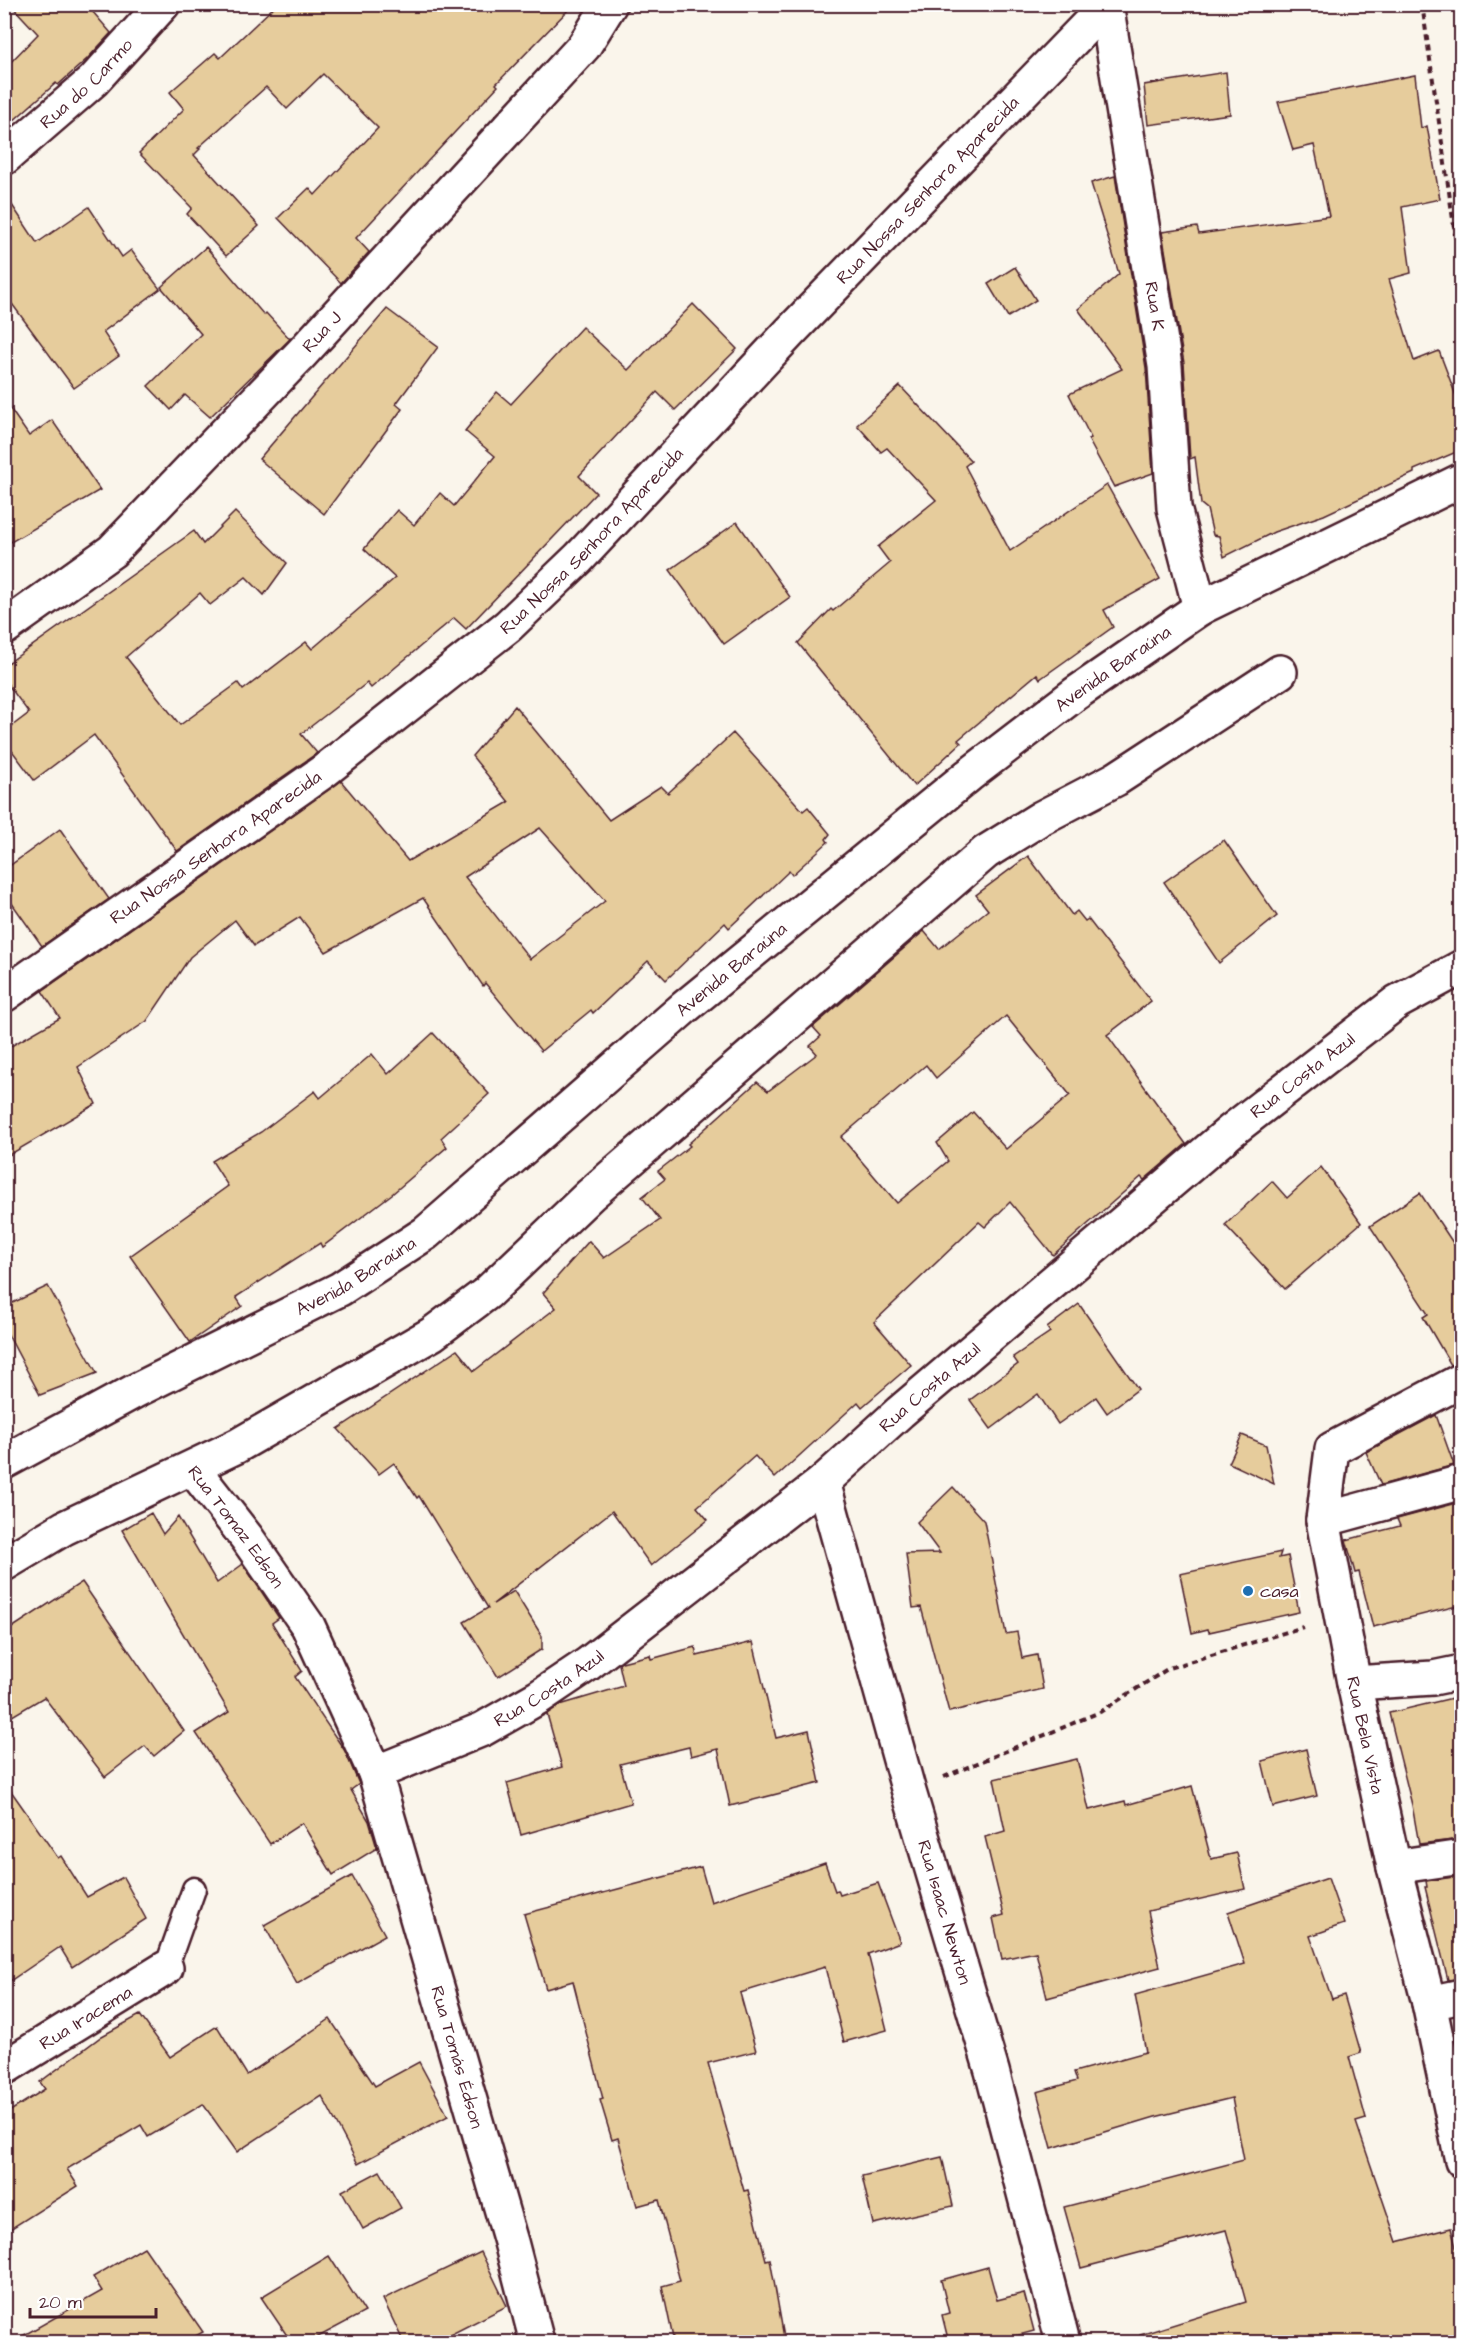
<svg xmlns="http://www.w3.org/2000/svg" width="1466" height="2347" font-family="'Architects Daughter',sans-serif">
<rect width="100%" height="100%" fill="#faf5eb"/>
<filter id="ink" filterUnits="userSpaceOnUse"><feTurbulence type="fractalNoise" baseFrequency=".0167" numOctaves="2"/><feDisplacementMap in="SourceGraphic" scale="12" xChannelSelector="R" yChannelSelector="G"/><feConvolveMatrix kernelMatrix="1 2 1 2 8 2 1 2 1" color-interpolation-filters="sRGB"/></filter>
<g filter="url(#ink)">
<!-- building -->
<g fill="#e6cc9c" stroke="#4a1f2b" stroke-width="1.5" fill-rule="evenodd">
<path d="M10 4H86L111 33 87 59 58 85 56 83 4 129V69L38 34Z"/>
<path d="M277 4H574L496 84 498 86 356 238 369 252 341 283 278 218 309 188 315 195 378 128 323 74 287 109 266 87 198 148 200 149 194 155 259 226 226 256 187 214 192 208 139 153 184 109 170 92 215 53 220 58Z"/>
<path d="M1226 72 1230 114 1148 125 1144 85Z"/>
<path d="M1415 75 1421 128 1427 126 1440 199 1402 207 1411 273 1389 279 1414 361 1439 351 1461 409V450L1414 470V473L1324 515 1274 532 1224 557 1219 536 1213 535 1207 509 1201 504 1195 457 1190 459 1184 363 1162 232 1197 227 1199 234 1329 216 1314 145 1293 150 1278 102Z"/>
<path d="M1115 176 1146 368 1153 473 1114 487 1088 439 1091 438 1069 394 1122 369 1078 309 1119 274 1091 183Z"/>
<path d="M4 193 37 243 89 207 122 257 131 250 160 289 103 332 119 356 74 388 4 293Z"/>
<path d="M206 247 264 315 266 313 290 339 210 417 185 395 171 410 148 386 201 334 161 287Z"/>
<path d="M1015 267 1036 300 1008 317 988 284Z"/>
<path d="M693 304 737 349 675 410 657 392 579 476 596 493 466 629 454 618 371 688 367 683 301 734 317 753 177 851 94 735 34 780 4 740V732L29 713 4 679V666L194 531 203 544 235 512 287 563 264 595 246 577 210 605 200 593 126 657 180 725 238 683 243 690 306 642 312 649 395 578 364 549 397 510 414 525 440 493 454 506 495 456 465 431 497 392 511 404 582 327 628 370Z"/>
<path d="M387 309 438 347 396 404 402 409 324 514 259 459Z"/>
<path d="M900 386 971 461 965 466 1010 551 1107 485 1160 579 1104 610 1113 627 1040 679 1037 674 958 740 961 743 914 786 798 643 831 609 833 611 890 563 878 547 936 500 887 448 881 452 857 425Z"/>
<path d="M4 400 29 436 52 420 100 490 4 546Z"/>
<path d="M737 522 790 597 724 644 670 570Z"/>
<path d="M515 706 609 820 661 786 668 793 733 733 803 811 808 807 830 834 826 839 828 842 792 875 789 871 729 928 725 923 666 980 648 961 593 1013 591 1010 541 1051 485 983 483 986 423 898 326 952 300 917 254 946 235 920 190 957 147 1021 78 1067 96 1104 4 1158V1050L60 1018 42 991 341 781 408 861 509 802 472 756ZM540 828 605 901 530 959 465 877Z"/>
<path d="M60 829 109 899 42 946 4 892V870Z"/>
<path d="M1224 840 1277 916 1219 963 1164 882Z"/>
<path d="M1028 856 1072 915 1077 911 1085 921 1088 919 1151 1001 1107 1035 1186 1144 1144 1180 1141 1177 1053 1255 1010 1202 985 1227 979 1222 874 1322 911 1365 862 1407 858 1402 775 1478 755 1456 697 1507 708 1520 651 1566 612 1511 493 1604 514 1591 542 1636V1649L498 1677 464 1622 488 1608 419 1496 417 1498 394 1463 379 1474 338 1429 457 1350 474 1371 556 1308 543 1293 589 1241 604 1258 660 1220 642 1197 665 1179 658 1171 690 1146 688 1144 757 1082 768 1091 817 1054 810 1046 821 1036 813 1027 924 931 939 949 988 910 976 895ZM1006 1016 1070 1095 1006 1149 973 1112 937 1143 948 1161 897 1203 841 1137 926 1065 936 1078Z"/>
<path d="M433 1033 489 1094 441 1138 447 1147 392 1194 322 1247 320 1243 236 1297 242 1306 190 1342 130 1256 228 1186 212 1161 261 1132 315 1091 320 1098 372 1054 388 1074Z"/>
<path d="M1321 1167 1361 1223 1285 1289 1225 1225 1272 1181 1287 1198Z"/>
<path d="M1420 1193 1461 1255V1361L1451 1365 1423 1317 1428 1314 1370 1226Z"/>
<path d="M48 1286 97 1373 40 1395 4 1327V1307Z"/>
<path d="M1079 1304 1138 1389 1107 1413 1096 1397 1058 1424 1038 1394 991 1429 970 1400 1018 1364 1013 1357 1050 1332 1047 1328Z"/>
<path d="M1436 1415 1454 1465 1381 1485 1366 1452Z"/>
<path d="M1242 1435 1266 1445 1274 1484 1229 1463Z"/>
<path d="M953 1487 984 1521 1006 1634 1017 1632 1022 1658 1037 1655 1043 1689 949 1712 921 1607 913 1608 906 1554 940 1553 917 1522Z"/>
<path d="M1461 1502V1605L1373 1627 1359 1572 1355 1573 1346 1540 1400 1526 1397 1519Z"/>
<path d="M151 1513 163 1534 178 1517 217 1583 243 1564 279 1618 272 1623 302 1671 295 1677 345 1751 359 1784 351 1790 369 1821 377 1848 333 1875 302 1823 270 1844 196 1733 229 1712 122 1530Z"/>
<path d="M1281 1552 1279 1558 1288 1556 1299 1612 1209 1632 1208 1629 1192 1633 1180 1574Z"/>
<path d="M82 1582 184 1731 154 1756 145 1746 105 1777 44 1697 4 1721V1633Z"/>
<path d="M753 1642 776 1738 809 1730 820 1783 730 1806 718 1749 691 1756 689 1747 620 1764 631 1803 521 1835 507 1783 562 1767 547 1714 560 1705 624 1686 619 1664 622 1662 650 1655 651 1659 695 1647 697 1656Z"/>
<path d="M1461 1696V1839L1419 1844 1412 1805 1389 1713Z"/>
<path d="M1306 1749 1317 1796 1273 1807 1262 1761Z"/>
<path d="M1077 1759 1089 1810 1125 1801 1126 1805 1192 1786 1211 1859 1237 1853 1245 1889 1148 1911 1160 1967 1047 1998 1036 1952 1002 1959 993 1918 1004 1915 985 1837 1005 1831 994 1779Z"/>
<path d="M4 1781 58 1858 61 1856 87 1897 123 1877 146 1919 72 1967 60 1947 4 1985Z"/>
<path d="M825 1863 835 1891 838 1890 840 1895 878 1883 900 1942 868 1954 887 2030 844 2042 825 1967 740 1993 756 2051 708 2063 744 2191 748 2190 766 2260 770 2259 785 2343H674L662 2286 680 2281 659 2200 637 2206 618 2138 612 2140 600 2100 603 2099 573 1981 546 1989 524 1914 701 1867 711 1902Z"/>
<path d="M352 1876 385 1935 297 1984 264 1925Z"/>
<path d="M1461 1876V1978L1448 1980 1425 1887H1427L1426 1881Z"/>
<path d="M1328 1878 1344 1924 1310 1936 1332 1999 1344 1995 1361 2053 1349 2057 1366 2119 1356 2122 1397 2242 1451 2228 1461 2266V2343H1141L1140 2335 1246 2302 1226 2230 1081 2268 1064 2207 1244 2160 1232 2098 1155 2117 1052 2148 1037 2092 1077 2081 1074 2072 1146 2052 1135 1995 1245 1964 1228 1912Z"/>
<path d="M140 2015 170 2057 217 2026 247 2075 330 2019 375 2086 419 2062 448 2116 358 2164 322 2096 237 2152 203 2104 148 2137 141 2125 67 2169 78 2186 4 2233V2115L45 2089 40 2082 102 2036Z"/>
<path d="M942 2157 953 2206 873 2224 862 2176Z"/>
<path d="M380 2171 401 2208 363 2229 342 2191Z"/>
<path d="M144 2247 203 2332 183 2343H10L102 2291 93 2277Z"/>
<path d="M481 2252 507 2306 434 2343H404L383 2299Z"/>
<path d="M329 2256 365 2312 307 2343H292L261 2297Z"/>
<path d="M988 2267 997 2300 1024 2293 1034 2331 989 2343H949L942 2315 949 2313 941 2280Z"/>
</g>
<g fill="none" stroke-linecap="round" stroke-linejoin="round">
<defs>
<path id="lane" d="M166 1968 194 1889"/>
<g id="street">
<path id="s1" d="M1106 4 1165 366 1174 508 1200 608"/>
<path id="s2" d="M4 158 93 81 163 4"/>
<path id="s3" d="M4 628 112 551 302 353 584 46 610 4"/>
<path id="s4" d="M4 995 324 771 508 626 579 558 790 332 1106 6"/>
<path id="s5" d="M1462 1380 1332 1449 1323 1520 1354 1683 1394 1867 1429 2003 1462 2161"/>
<path id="s6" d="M4 1462 135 1391 340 1289 426 1233 685 1007 969 775 1075 694 1200 608 1462 480"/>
<path id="s7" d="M193 1469 247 1538 308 1626 375 1773 511 2242 537 2342"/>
<path id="s8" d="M823 1482 909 1792 992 2071 1063 2342"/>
<path d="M1323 1520 1462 1482"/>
<path d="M4 1564 64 1528 237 1446 432 1334 487 1293 590 1195 986 852 1041 818 1116 779 1280 672"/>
<path d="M1354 1683 1433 1678 1462 1672"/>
<path id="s9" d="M375 1773 483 1729 539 1697 588 1664 823 1482 900 1412 1231 1131 1397 1002 1462 967"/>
<path d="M1394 1867 1462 1857"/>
<path d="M1429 2003 1462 1996"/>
<path id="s10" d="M4 2068 166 1968"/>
</g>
</defs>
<!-- lane casing -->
<use href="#lane" stroke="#4a1f2b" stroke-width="27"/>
<!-- street casing -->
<use href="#street" stroke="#4a1f2b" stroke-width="38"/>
<!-- path -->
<g stroke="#4a1f2b" stroke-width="4" stroke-dasharray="6 4.5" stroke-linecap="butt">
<path d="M1422 4 1462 282"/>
<path d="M944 1777 1100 1712 1169 1668 1303 1627"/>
</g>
<!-- lane -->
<use href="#lane" stroke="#fff" stroke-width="22"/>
<!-- street -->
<use href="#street" stroke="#fff" stroke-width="33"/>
</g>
</g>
<!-- markers -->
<circle fill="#1f6fb2" stroke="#fff" stroke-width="2" cx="1248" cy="1591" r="6"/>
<g text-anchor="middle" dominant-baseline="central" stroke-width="4.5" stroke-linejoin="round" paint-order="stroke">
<!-- street labels -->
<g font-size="18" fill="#4a1f2b" stroke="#fff">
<text stroke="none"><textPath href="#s2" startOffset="111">Rua do Carmo</textPath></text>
<text stroke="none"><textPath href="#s4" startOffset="1230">Rua Nossa Senhora Aparecida</textPath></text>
<text stroke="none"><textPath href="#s1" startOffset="306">Rua K</textPath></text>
<text stroke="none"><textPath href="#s3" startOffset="436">Rua J</textPath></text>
<text stroke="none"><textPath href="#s4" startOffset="744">Rua Nossa Senhora Aparecida</textPath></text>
<text stroke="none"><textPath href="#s6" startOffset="1370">Avenida Baraúna</textPath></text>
<text stroke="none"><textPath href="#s4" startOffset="258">Rua Nossa Senhora Aparecida</textPath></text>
<text stroke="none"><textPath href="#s6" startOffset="884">Avenida Baraúna</textPath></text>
<text stroke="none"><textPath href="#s9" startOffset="1166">Rua Costa Azul</textPath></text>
<text stroke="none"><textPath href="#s6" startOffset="398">Avenida Baraúna</textPath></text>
<text stroke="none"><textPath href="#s9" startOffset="680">Rua Costa Azul</textPath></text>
<text stroke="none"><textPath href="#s7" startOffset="72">Rua Tomaz Edson</textPath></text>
<text stroke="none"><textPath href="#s9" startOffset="194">Rua Costa Azul</textPath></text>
<text stroke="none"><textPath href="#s5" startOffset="438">Rua Bela Vista</textPath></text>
<text stroke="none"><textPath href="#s8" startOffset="447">Rua Isaac Newton</textPath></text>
<text stroke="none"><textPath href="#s10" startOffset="96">Rua Iracema</textPath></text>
<text stroke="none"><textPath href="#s7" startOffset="652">Rua Tomás Édson</textPath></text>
</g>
<!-- poi labels -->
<g font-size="18" fill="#4a1f2b" stroke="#fff" text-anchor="start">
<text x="1260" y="1591">casa</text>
</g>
</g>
<!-- margin -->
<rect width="1466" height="2347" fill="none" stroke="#fff" stroke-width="24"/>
<rect x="12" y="12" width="1442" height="2323" fill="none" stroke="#4a1f2b" stroke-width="2" filter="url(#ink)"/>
<!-- scale -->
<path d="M30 2308v9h126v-9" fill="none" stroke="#4a1f2b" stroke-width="3"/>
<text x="39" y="2308" font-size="18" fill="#4a1f2b" stroke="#ffffff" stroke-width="4.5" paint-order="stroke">20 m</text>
</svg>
